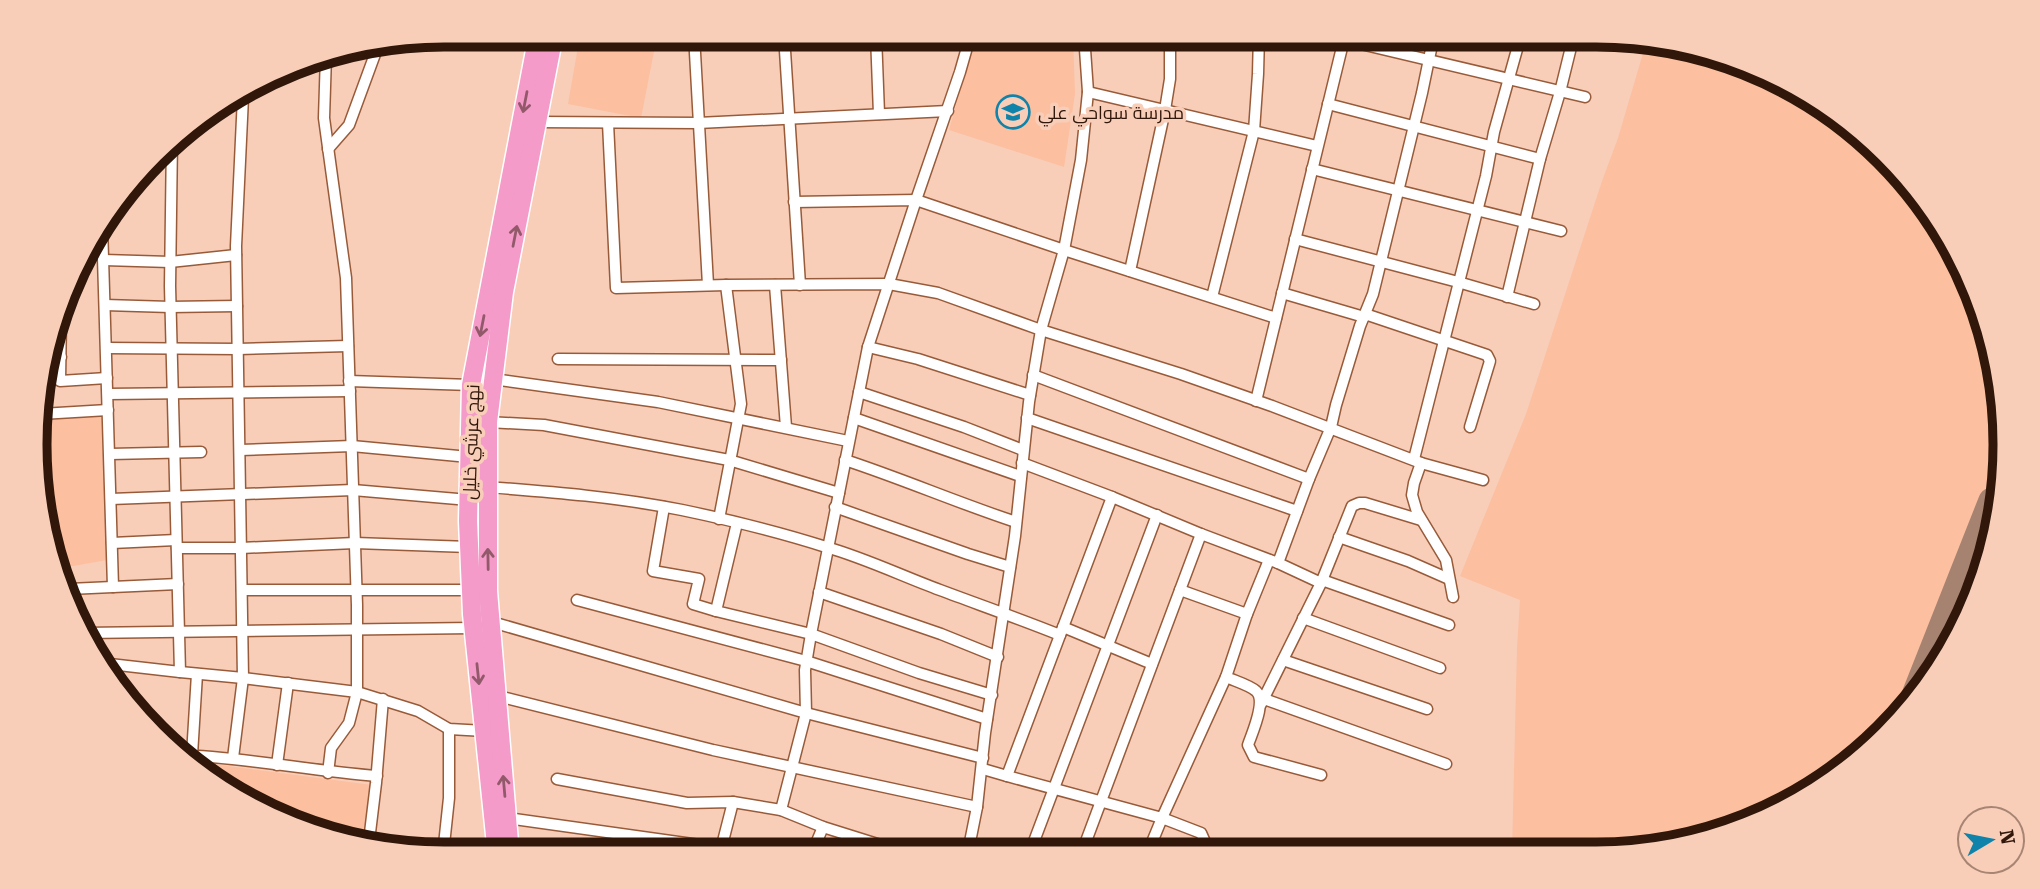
<svg xmlns="http://www.w3.org/2000/svg" width="2040" height="889" font-family="'Roboto Serif',Cairo,serif">
<rect width="100%" height="100%" fill="#f8ceb9"/>
<!-- built -->
<g fill="#fcbfa0">
<path d="M580 35 657 36 641 118 568 104Z"/>
<path d="M971 35H1073L1075 94 1064 167 949 130 969 59Z"/>
<path d="M1646 43 1728 57 1866 137 1963 264 2004 418 1983 576 1936 672 1865 753 1776 812 1649 850 1512 851 1517 648 1520 600 1460 576 1526 414 1602 181 1618 138Z"/>
<path d="M104 415 107 560 62 568 39 498 41 418Z"/>
<path d="M189 761 372 785 364 841 312 832Z"/>
</g>
<g fill="none" stroke-linecap="round" stroke-linejoin="round">
<!-- taxiway -->
<path stroke="#a68271" stroke-width="30" d="M1917 694 1993 502"/>
<defs>
<g id="street">
<path d="M694 35 708 285"/>
<path d="M784 35 800 285"/>
<path d="M876 35 879 114"/>
<path d="M1594 35 1623 42"/>
<path d="M1344 40 1585 97"/>
<path d="M326 55 324 118 346 278 357 605V692L349 723 331 748 328 773"/>
<path d="M1088 92 1317 146"/>
<path d="M1328 104 1540 159"/>
<path d="M537 122 698 123 948 111"/>
<path d="M608 123 616 288 726 285 889 284 938 293 1041 330 1181 374 1272 406 1421 463 1483 480"/>
<path d="M328 149 349 125 378 46"/>
<path d="M1312 169 1561 231"/>
<path d="M794 202 916 200 1064 250 1276 318"/>
<path d="M102 225 113 587"/>
<path d="M1295 239 1458 282 1534 304"/>
<path d="M104 260 170 262 236 255"/>
<path d="M1130 271 1165 110 1170 79V35"/>
<path d="M775 285 786 427"/>
<path d="M1282 293 1364 317"/>
<path d="M1212 297 1254 131 1258 74 1259 35"/>
<path d="M1507 297 1540 159 1560 92 1574 35"/>
<path d="M105 305 170 307 237 306"/>
<path d="M1365 314 1487 355 1490 361 1470 427"/>
<path d="M61 316 60 381 107 378"/>
<path d="M868 347 918 359 1030 395"/>
<path d="M107 348 238 349 348 346"/>
<path d="M45 358 61 357"/>
<path d="M558 359 781 360"/>
<path d="M1033 375 1309 479"/>
<path d="M493 379 658 402 848 441"/>
<path d="M349 381 471 385"/>
<path d="M859 392 964 427 1023 450"/>
<path d="M108 394 350 391"/>
<path d="M1256 401 1345 35"/>
<path d="M41 414 108 410"/>
<path d="M854 418 1020 476"/>
<path d="M1027 418 1297 511"/>
<path d="M488 422 544 425 729 460 839 493"/>
<path d="M240 450 352 446 469 457"/>
<path d="M110 454 201 452"/>
<path d="M1414 459 1486 176 1494 132 1521 35"/>
<path d="M845 460C903 479 958 503 1016 522"/>
<path d="M1022 463 1112 497 1201 534 1278 563 1309 479 1331 427 1336 405 1360 326 1373 294 1422 93 1434 35"/>
<path d="M1421 463 1414 483 1412 495 1417 512 1446 560 1453 597"/>
<path d="M487 487C552 492 618 497 682 510 730 520 779 532 826 547 865 558 902 576 940 590 980 605 1020 619 1060 635"/>
<path d="M1112 497 1007 776 1162 818 1226 677 1247 614 1269 560"/>
<path d="M111 499 353 490 469 500"/>
<path d="M664 507 653 571 699 579 693 604 716 611"/>
<path d="M835 507 968 554 1010 567"/>
<path d="M719 519 741 404 726 285"/>
<path d="M737 523 716 611 811 634 919 673 992 695"/>
<path d="M1339 537 1408 561 1449 579"/>
<path d="M112 543 176 540"/>
<path d="M177 548H241L355 543 469 547"/>
<path d="M1278 563 1321 583"/>
<path d="M1322 580 1449 625"/>
<path d="M69 589 178 584"/>
<path d="M242 590H471"/>
<path d="M1180 590 1247 614"/>
<path d="M819 592 941 634 998 657"/>
<path d="M577 600 806 661 987 719"/>
<path d="M1303 618 1440 668"/>
<path d="M492 622 806 713 983 758"/>
<path d="M1063 627 1152 664"/>
<path d="M84 633 473 628"/>
<path d="M1283 660 1427 709"/>
<path d="M101 663 180 672 170 286 172 139"/>
<path d="M180 672 243 678 236 246 243 97"/>
<path d="M1226 677C1235 681 1249 685 1256 691 1267 701 1252 733 1248 745L1254 757 1321 775"/>
<path d="M498 696 713 750 977 807"/>
<path d="M1264 699 1446 764"/>
<path d="M1261 704 1321 583 1352 506 1359 503H1365L1421 520"/>
<path d="M179 755C245 757 310 771 377 776"/>
<path d="M192 755 197 674"/>
<path d="M233 758 243 678 357 692 418 711 449 729 485 731"/>
<path d="M277 765 288 683"/>
<path d="M983 769 1007 776"/>
<path d="M557 779 687 803 733 802 781 810 823 827 906 853"/>
<path d="M781 810 806 713 805 670 811 634 868 347 916 200 960 72 966 51 969 35"/>
<path d="M507 818 721 848"/>
<path d="M369 841 376 783 383 699"/>
<path d="M510 851 531 854"/>
<path d="M968 852 977 807 985 733 1015 536 1029 402 1041 330 1064 250 1081 160 1088 92 1084 35"/>
<path d="M1030 852 1157 515"/>
<path d="M1082 852 1201 534"/>
<path d="M1148 852 1162 818 1201 833 1205 842 1204 852"/>
<path d="M720 853 733 802"/>
<path d="M812 853 823 827"/>
<path d="M443 854 449 798V729"/>
</g>
<g id="highway">
<path d="M497 854 472 614 468 521 471 385 538 35"/>
<path d="M510 854 488 591V422L504 292 554 35"/>
</g>
</defs>
<!-- street casing -->
<use href="#street" stroke="#985b3a" stroke-width="13"/>
<!-- highway casing -->
<use href="#highway" stroke="#fff" stroke-width="21"/>
<!-- street -->
<use href="#street" stroke="#fff" stroke-width="10"/>
<!-- highway -->
<use href="#highway" stroke="#f49bc9" stroke-width="18"/>
</g>
<!-- one-way arrows -->
<defs><path id="oneway-shaft" d="M-6 0H5M1.5-3L5.5 0L1.5 3" fill="none" stroke-width="1.6" stroke-linecap="round" stroke-linejoin="round" transform="scale(1.75)"/></defs>
<g stroke="#92596a">
<use href="#oneway-shaft" transform="translate(525 102) rotate(101)"/>
<use href="#oneway-shaft" transform="translate(515 236) rotate(-79)"/>
<use href="#oneway-shaft" transform="translate(482 326) rotate(101)"/>
<use href="#oneway-shaft" transform="translate(488 559) rotate(-91)"/>
<use href="#oneway-shaft" transform="translate(478 674) rotate(84)"/>
<use href="#oneway-shaft" transform="translate(504 786) rotate(-95)"/>
</g>
<!-- icons -->
<defs>
<symbol id="school-ring" viewBox="-11 -11 22 22"><circle r="9.5" fill="#f8ceb9" stroke="#0f83a9" stroke-width="1.5"/><path d="M0-5L7-2L0 1L-7-2ZM-4 1L0 2.5L4 1V4Q0 6-4 4Z" fill="#0f83a9"/></symbol>
</defs>
<g fill-rule="evenodd">
<use href="#school-ring" x="994" y="93" width="38" height="38"/>
</g>
<g text-anchor="middle" dominant-baseline="central" stroke-width="7" stroke-linejoin="round" paint-order="stroke">
<!-- poi labels -->
<g font-size="18" fill="#30170a" stroke="#f8ceb9" text-anchor="start">
<text x="1038" y="112">مدرسة سواحي علي</text>
</g>
<!-- street labels -->
<g font-size="18" fill="#30170a" stroke="#f8ceb9">
<text transform="translate(471 442) rotate(-88)">نهج عرشي خليل</text>
</g>
</g>
<!-- crop -->
<path d="M0 0H2040V889H0ZM444 47H1596A397 397 0 0 1 1993 444V445A397 397 0 0 1 1596 842H444A397 397 0 0 1 47 445V444A397 397 0 0 1 444 47Z" fill="#f8ceb9" fill-rule="evenodd"/>
<path fill="none" stroke="#30170a" stroke-width="9" d="M444 47H1596A397 397 0 0 1 1993 444V445A397 397 0 0 1 1596 842H444A397 397 0 0 1 47 445V444A397 397 0 0 1 444 47Z"/>
<!-- north arrow -->
<g transform="translate(1991 840) rotate(80)"><circle r="33" fill="#f8ceb9" stroke="#a88573" stroke-width="2"/>
<path d="M0-5L12 26L0 18L-12 26Z" fill="#0f83a9"/>
<text y="-10" font-size="19" font-weight="bold" text-anchor="middle" fill="#30170a">N</text>
</g>
</svg>
